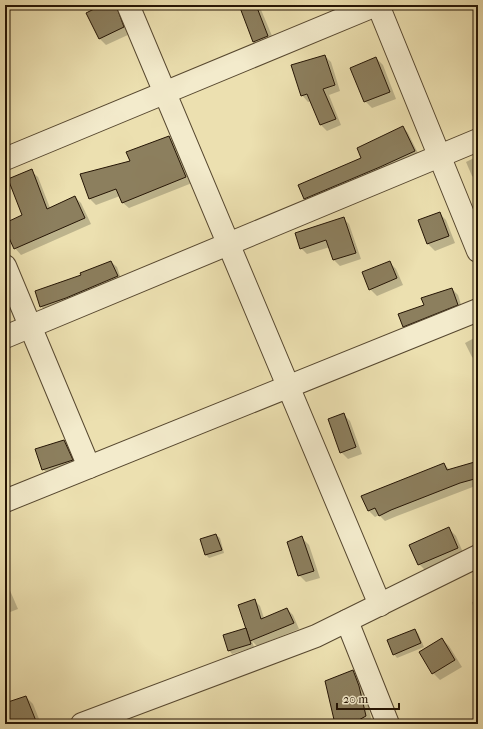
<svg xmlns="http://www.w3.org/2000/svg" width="483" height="729" font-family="'IM FELL French Canon',serif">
<rect width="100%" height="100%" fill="#ece0b0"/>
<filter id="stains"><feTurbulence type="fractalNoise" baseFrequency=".005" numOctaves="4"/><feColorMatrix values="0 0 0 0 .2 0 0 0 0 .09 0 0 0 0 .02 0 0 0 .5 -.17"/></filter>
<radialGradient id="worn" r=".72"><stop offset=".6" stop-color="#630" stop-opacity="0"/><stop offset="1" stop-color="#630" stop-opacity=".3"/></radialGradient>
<!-- shadow -->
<g fill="#0003">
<path d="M104 5H118L130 34 106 45 99 38Z"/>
<path d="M240 5H259L275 43 261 49 254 42Z"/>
<path d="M325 56 331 62 340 91 329 95 341 125 327 131 321 125 311 101 308 102 302 95Z"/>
<path d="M376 58 383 65 396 99 372 108 365 101Z"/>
<path d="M403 127 408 133 420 157 310 204 305 198 362 158Z"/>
<path d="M169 137 175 143 192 183 129 208 122 202 120 196 96 205 90 199 132 162Z"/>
<path d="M478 156V181L472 176 466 162Z"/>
<path d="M31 171 38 177 50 208 75 197 81 203 91 224 21 255 15 248 5 224 24 216Z"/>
<path d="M439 213 446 220 455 243 435 251 428 244Z"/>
<path d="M343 218 349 224 361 259 340 266 334 260 330 247 307 254 301 248Z"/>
<path d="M111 262 117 267 122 282 46 312 41 306 82 276Z"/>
<path d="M389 262 396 269 403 285 377 296 370 289Z"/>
<path d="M452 289 458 295 463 311 409 332 404 326Z"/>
<path d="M478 336V359L476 360 472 357 465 343Z"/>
<path d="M343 414 350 421 362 454 348 459 341 452Z"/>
<path d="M64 441 71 448 79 467 50 476 43 469Z"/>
<path d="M478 462V485L397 516 385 521 379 515 375 517 369 511 362 496 444 464 450 470Z"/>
<path d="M449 529 456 536 464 555 426 571 419 564Z"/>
<path d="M216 535 220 538 224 553 209 558 205 554Z"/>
<path d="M302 538 309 545 320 578 306 582 299 575Z"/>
<path d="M5 579 18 609 5 614Z"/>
<path d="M254 600 260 606 264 618 287 609 293 615 299 629 257 646 252 641 254 647 232 654 229 650 245 629Z"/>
<path d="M478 601V625L472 602Z"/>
<path d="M414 630 418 633 424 647 397 658 394 654Z"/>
<path d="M442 639 449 646 462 667 440 680 433 673 420 653Z"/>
<path d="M353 671 359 678 365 693 372 722 369 724H336Z"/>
<path d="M26 697 33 704 41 724H5V704Z"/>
</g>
<!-- building -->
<g fill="#8c7f5e" stroke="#251505">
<path d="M102 5H116L124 27 99 39 86 13Z"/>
<path d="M239 5H256L268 36 253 42Z"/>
<path d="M325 55 335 85 323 89 336 119 320 125 307 94 301 96 291 65Z"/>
<path d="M376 57 390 92 364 102 350 68Z"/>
<path d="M403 126 415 151 380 167 304 199 298 185 361 158 357 148Z"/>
<path d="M169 136 186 177 122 203 116 189 89 199 80 174 130 161 126 152Z"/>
<path d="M32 169 47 209 75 196 85 218 14 249 5 229V223L22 215 8 179Z"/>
<path d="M440 212 449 236 427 244 418 220Z"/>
<path d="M344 217 356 253 333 260 326 240 300 249 295 233Z"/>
<path d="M111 261 118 276 66 298 40 307 35 291 81 275 80 273Z"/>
<path d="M390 261 397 278 369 290 362 272Z"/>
<path d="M452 288 458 305 403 327 398 314 424 305 421 298Z"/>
<path d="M344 413 356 447 340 453 328 419Z"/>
<path d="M64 440 73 460 42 470 35 449Z"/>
<path d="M478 461V478L460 483 391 510 379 516 375 508 368 511 361 496 444 463 447 470Z"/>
<path d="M449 527 458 548 418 565 409 545Z"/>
<path d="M216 534 222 550 205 555 200 539Z"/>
<path d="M302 536 314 571 298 576 287 542Z"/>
<path d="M255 599 261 619 287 608 294 623 250 641 238 605Z"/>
<path d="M246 628 251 644 228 651 223 635Z"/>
<path d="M415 629 421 643 393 655 387 640Z"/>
<path d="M442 638 455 660 432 674 419 652Z"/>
<path d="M353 670 359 686 366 716 357 721 344 724H335L325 681Z"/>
<path d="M26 696 36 721 26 724H5V703Z"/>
</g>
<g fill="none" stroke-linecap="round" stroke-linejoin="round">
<defs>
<g id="minor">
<path d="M128 5 380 605"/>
<path d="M378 5 478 251"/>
<path d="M5 159 376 5"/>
<path d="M5 266 89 467"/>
<path d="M5 337 478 140"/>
<path d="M5 501 478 310"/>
<path d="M347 621 388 724"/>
<path d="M82 724 316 636 478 556"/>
</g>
</defs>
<!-- minor casing -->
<use href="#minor" stroke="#574830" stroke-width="24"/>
<!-- minor -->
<use href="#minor" stroke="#f3ebcc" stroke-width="22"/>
</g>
<!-- margin -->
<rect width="483" height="729" fill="none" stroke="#ece0b0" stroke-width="20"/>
<rect x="6" y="6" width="471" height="717" fill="none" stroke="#251505" stroke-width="2"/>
<rect x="10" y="10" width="463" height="709" fill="none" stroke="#251505"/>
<!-- scale -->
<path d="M337 703v6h62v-6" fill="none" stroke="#251505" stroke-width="2"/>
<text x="343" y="703" font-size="12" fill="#251505" stroke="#f3ebcc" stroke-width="3" paint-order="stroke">20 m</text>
<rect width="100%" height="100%" filter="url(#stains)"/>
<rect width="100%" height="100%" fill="url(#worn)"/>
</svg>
